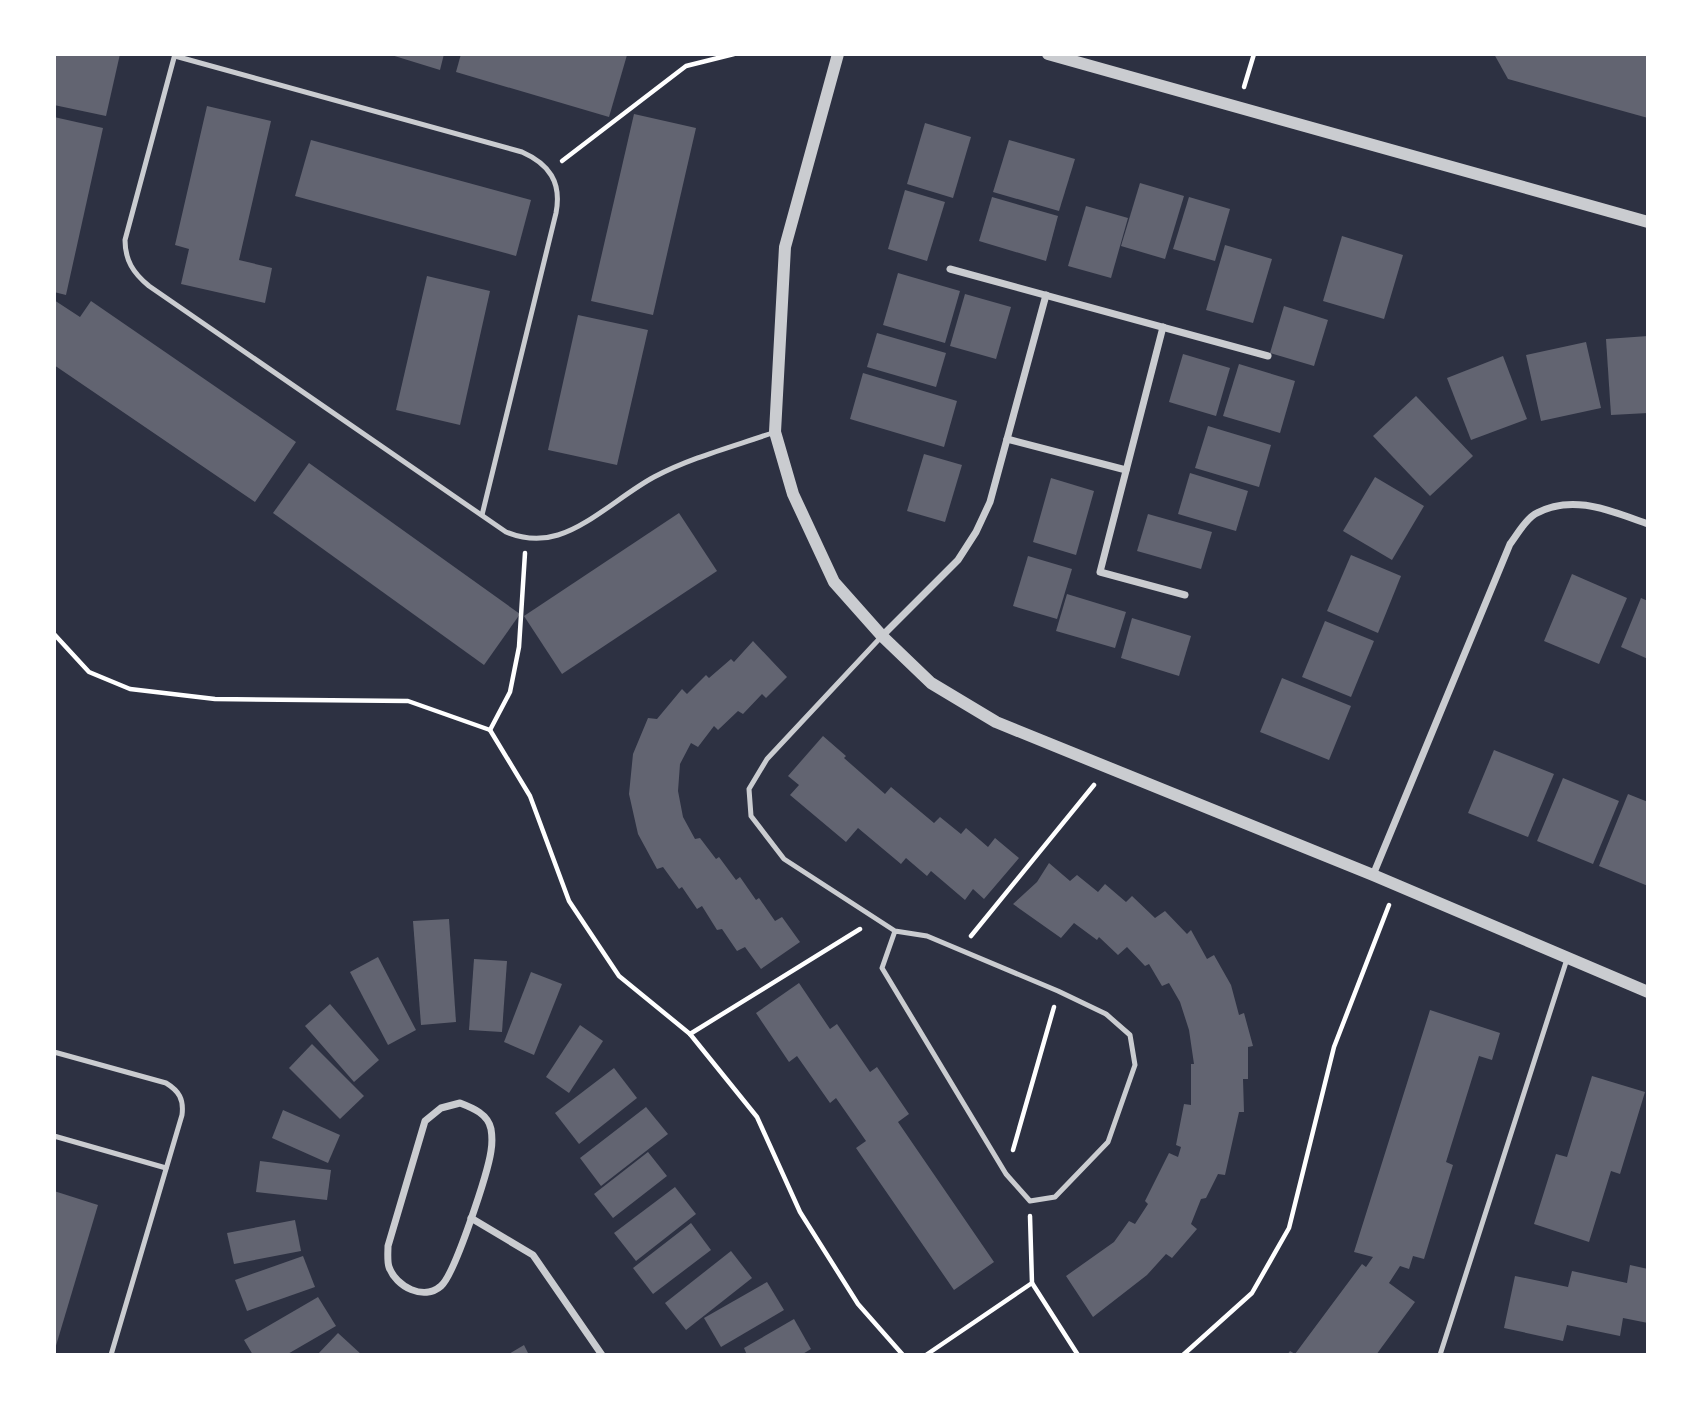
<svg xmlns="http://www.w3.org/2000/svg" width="1702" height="1409" font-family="'Playfair Display',serif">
<rect width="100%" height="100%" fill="#2d3142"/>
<!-- building -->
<g fill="#626471">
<path d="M54 54H120L106 116 54 105Z"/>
<path d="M388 54H444L440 70Z"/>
<path d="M461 54H622L627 55 609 117 456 72Z"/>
<path d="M1494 54H1648V118L1508 79Z"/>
<path d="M207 106 271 121 239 260 272 268 265 303 181 284 189 249 175 245Z"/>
<path d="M634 114 696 128 653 315 591 301Z"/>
<path d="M54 117 103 128 66 295 54 292Z"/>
<path d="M925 123 971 137 953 198 907 184Z"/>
<path d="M311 140 531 200 516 256 295 196Z"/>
<path d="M1009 140 1075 159 1059 211 993 192Z"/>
<path d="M1140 183 1184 196 1165 259 1121 246Z"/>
<path d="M905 190 945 202 927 261 888 249Z"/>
<path d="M992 197 1058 216 1046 261 979 241Z"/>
<path d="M1189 197 1230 209 1215 261 1173 249Z"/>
<path d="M1086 206 1128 218 1111 278 1068 266Z"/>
<path d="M1342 236 1403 255 1384 319 1323 301Z"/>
<path d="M1225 245 1272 259 1253 323 1206 310Z"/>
<path d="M898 273 960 291 945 343 883 325Z"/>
<path d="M427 276 490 291 460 425 396 410Z"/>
<path d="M965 294 1011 307 996 359 950 346Z"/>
<path d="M54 300 80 317 91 301 296 442 255 502 54 365Z"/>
<path d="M1284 306 1328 320 1314 366 1270 353Z"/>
<path d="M578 315 648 330 617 465 548 450Z"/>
<path d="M877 333 946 353 936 387 867 367Z"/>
<path d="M1648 336V413L1611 415 1606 339Z"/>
<path d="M1586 342 1601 408 1541 421 1526 355Z"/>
<path d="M1183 354 1230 368 1216 416 1169 402Z"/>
<path d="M1503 356 1527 419 1471 440 1447 378Z"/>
<path d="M1239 364 1295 381 1280 433 1223 416Z"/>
<path d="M863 373 957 401 944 447 850 419Z"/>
<path d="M1416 396 1473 456 1430 496 1373 436Z"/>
<path d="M1208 426 1271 445 1259 487 1195 468Z"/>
<path d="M924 454 962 465 945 522 907 511Z"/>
<path d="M309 463 520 614 484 665 273 513Z"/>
<path d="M1190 473 1248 491 1236 531 1178 514Z"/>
<path d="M1375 477 1424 506 1392 560 1343 531Z"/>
<path d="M1051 478 1094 491 1076 555 1033 542Z"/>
<path d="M679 513 717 571 562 674 524 616Z"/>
<path d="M1148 514 1212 532 1201 569 1137 551Z"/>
<path d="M1351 555 1401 576 1378 633 1327 611Z"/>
<path d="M1028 556 1072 569 1057 619 1013 606Z"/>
<path d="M1572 574 1627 598 1599 664 1544 641Z"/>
<path d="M1067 594 1126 612 1115 648 1056 631Z"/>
<path d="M1641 598 1648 601V659L1621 647Z"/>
<path d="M1132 618 1191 636 1179 676 1121 658Z"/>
<path d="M1325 621 1374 641 1351 697 1302 677Z"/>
<path d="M753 641 787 677 766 698 762 694 743 714 738 711 718 730 714 726 698 747 691 743 680 764 678 791 683 817 695 839 700 838 716 859 719 857 736 880 740 877 756 900 759 898 775 921 782 917 800 942 761 969 745 947 737 951 722 929 717 930 702 906 697 909 682 887 679 889 663 867 657 869 638 834 629 794 633 754 648 718 657 719 682 689 687 694 706 675 709 678 731 659 734 662Z"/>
<path d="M1282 678 1351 706 1329 760 1260 732Z"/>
<path d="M823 736 846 756 844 758 885 794 891 787 934 823 940 817 961 834 966 828 988 847 995 838 1019 858 984 899 973 889 965 900 931 871 927 876 906 858 901 864 858 828 846 842 790 795 799 785 788 776Z"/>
<path d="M1494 750 1554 774 1528 837 1468 813Z"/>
<path d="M1563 778 1619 801 1593 864 1537 841Z"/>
<path d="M1628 794 1648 802V886L1599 866Z"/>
<path d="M1049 863 1070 881 1077 875 1098 892 1105 884 1126 902 1132 896 1155 918 1165 911 1187 934 1191 930 1207 959 1214 955 1231 985 1239 1015 1244 1013 1253 1046 1248 1047V1079H1243L1244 1112H1239L1225 1175 1218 1174 1206 1198 1201 1199 1191 1224 1197 1229 1172 1258 1166 1254 1147 1275 1093 1317 1066 1276 1114 1242 1129 1221 1135 1224 1148 1204 1145 1201 1169 1153 1178 1157 1181 1147 1176 1145 1184 1104 1191 1105V1064H1194L1189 1030 1180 1002 1169 983 1162 986 1149 964 1145 966 1127 947 1118 955 1099 937 1097 940 1074 923 1061 938 1013 904 1037 882Z"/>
<path d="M449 919 456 1022 421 1025 413 921Z"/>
<path d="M378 957 416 1030 388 1045 350 972Z"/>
<path d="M474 959 507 961 502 1032 469 1030Z"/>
<path d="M531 972 562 984 534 1055 504 1042Z"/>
<path d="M799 983 830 1029 837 1024 870 1072 877 1067 909 1114 898 1122 994 1262 954 1290 856 1148 866 1141 836 1098 830 1103 797 1056 789 1062 756 1013Z"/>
<path d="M330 1004 379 1060 354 1082 305 1026Z"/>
<path d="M1430 1010 1500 1033 1492 1060 1479 1056 1446 1162 1453 1165 1424 1259 1413 1256 1409 1269 1400 1266 1389 1283 1415 1302 1376 1355H1287L1290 1351 1295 1354 1362 1264 1366 1267 1373 1257 1354 1252Z"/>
<path d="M580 1025 603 1041 569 1093 546 1077Z"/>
<path d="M312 1044 364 1096 340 1119 289 1068Z"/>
<path d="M614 1068 637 1098 579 1144 555 1113Z"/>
<path d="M1592 1076 1645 1092 1620 1174 1611 1171 1589 1242 1534 1224 1556 1154 1567 1157Z"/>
<path d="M646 1107 668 1134 601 1186 580 1158Z"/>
<path d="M283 1110 340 1135 328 1163 272 1138Z"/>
<path d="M648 1152 667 1176 613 1218 594 1194Z"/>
<path d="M260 1161 331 1170 327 1200 256 1192Z"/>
<path d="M675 1187 696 1214 636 1261 614 1233Z"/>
<path d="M54 1191 98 1205 55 1349H54Z"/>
<path d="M295 1220 301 1251 234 1264 227 1233Z"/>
<path d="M691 1223 711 1250 653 1294 633 1268Z"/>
<path d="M731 1251 752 1278 686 1330 665 1303Z"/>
<path d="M303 1256 315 1287 247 1311 235 1280Z"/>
<path d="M1630 1265 1648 1269V1323L1623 1318 1620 1336 1567 1325 1563 1341 1504 1328 1515 1276 1568 1287 1572 1271 1627 1283Z"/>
<path d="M767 1282 784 1310 721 1347 704 1318Z"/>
<path d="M318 1297 336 1326 286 1355H253L244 1340Z"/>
<path d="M794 1319 811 1349 801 1355H747L744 1348Z"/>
<path d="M338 1333 362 1355H317Z"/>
<path d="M524 1345 529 1355H507Z"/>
</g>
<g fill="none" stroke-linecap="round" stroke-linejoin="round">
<!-- path -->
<g stroke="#fff" stroke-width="4.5">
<path d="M1244 87 1254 54"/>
<path d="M562 161 686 66 734 54"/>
<path d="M54 634 89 672 130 689 215 699 408 701 490 730 530 796 569 901 619 976 690 1034 757 1117 800 1212 858 1304 903 1355"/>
<path d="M490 730 510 692 519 647 525 553"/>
<path d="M971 936 1094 785"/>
<path d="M690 1034 860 929"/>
<path d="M1013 1150 1054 1007"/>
<path d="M1032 1283 1078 1355"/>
<path d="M926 1355 1032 1283 1030 1216"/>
<path d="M1183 1355 1252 1293 1289 1228 1334 1047 1389 905"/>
</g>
<!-- service -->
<g stroke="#caccd0" stroke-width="5">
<path d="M175 54 125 240C125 260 133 273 149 286L506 532C523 539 539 541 558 535 589 526 624 493 654 477 692 457 735 446 775 432"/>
<path d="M175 56 522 152C549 164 562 182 556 213L482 515"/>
<path d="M882 636 767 759 749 789 751 816 784 859 895 931 882 968 1006 1174 1030 1201 1055 1197 1108 1142 1135 1065 1130 1035 1106 1014 1058 991 927 936 895 931"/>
<path d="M54 1052 166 1083C179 1091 184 1099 182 1115L111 1355"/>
<path d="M54 1136 166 1168"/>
<path d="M1440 1355 1567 959"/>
</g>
<!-- minor -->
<g stroke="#caccd0" stroke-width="7">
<path d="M950 269 1268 356"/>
<path d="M1163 327 1100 572 1185 595"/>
<path d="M1007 439 1126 470"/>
<path d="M882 636 958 560 976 532 990 502 1046 295"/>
<path d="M1373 875 1510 544C1517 535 1525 520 1535 514 1572 493 1611 511 1648 524"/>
<path d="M460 1103C473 1108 488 1114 491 1129 492 1135 492 1145 491 1151 488 1172 455 1274 441 1286 424 1301 396 1287 389 1267 387 1261 388 1252 388 1246L425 1121 441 1108Z"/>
<path d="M471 1218 533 1255 602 1355"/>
</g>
<!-- tertiary -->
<g stroke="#caccd0" stroke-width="12">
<path d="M838 54 785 247 775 432 793 494 834 582 882 636 931 683 996 722 1373 875 1648 992"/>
<path d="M1048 54 1648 222"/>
</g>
</g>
<!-- border -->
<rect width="1702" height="1409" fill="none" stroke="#ffffff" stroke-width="112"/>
</svg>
